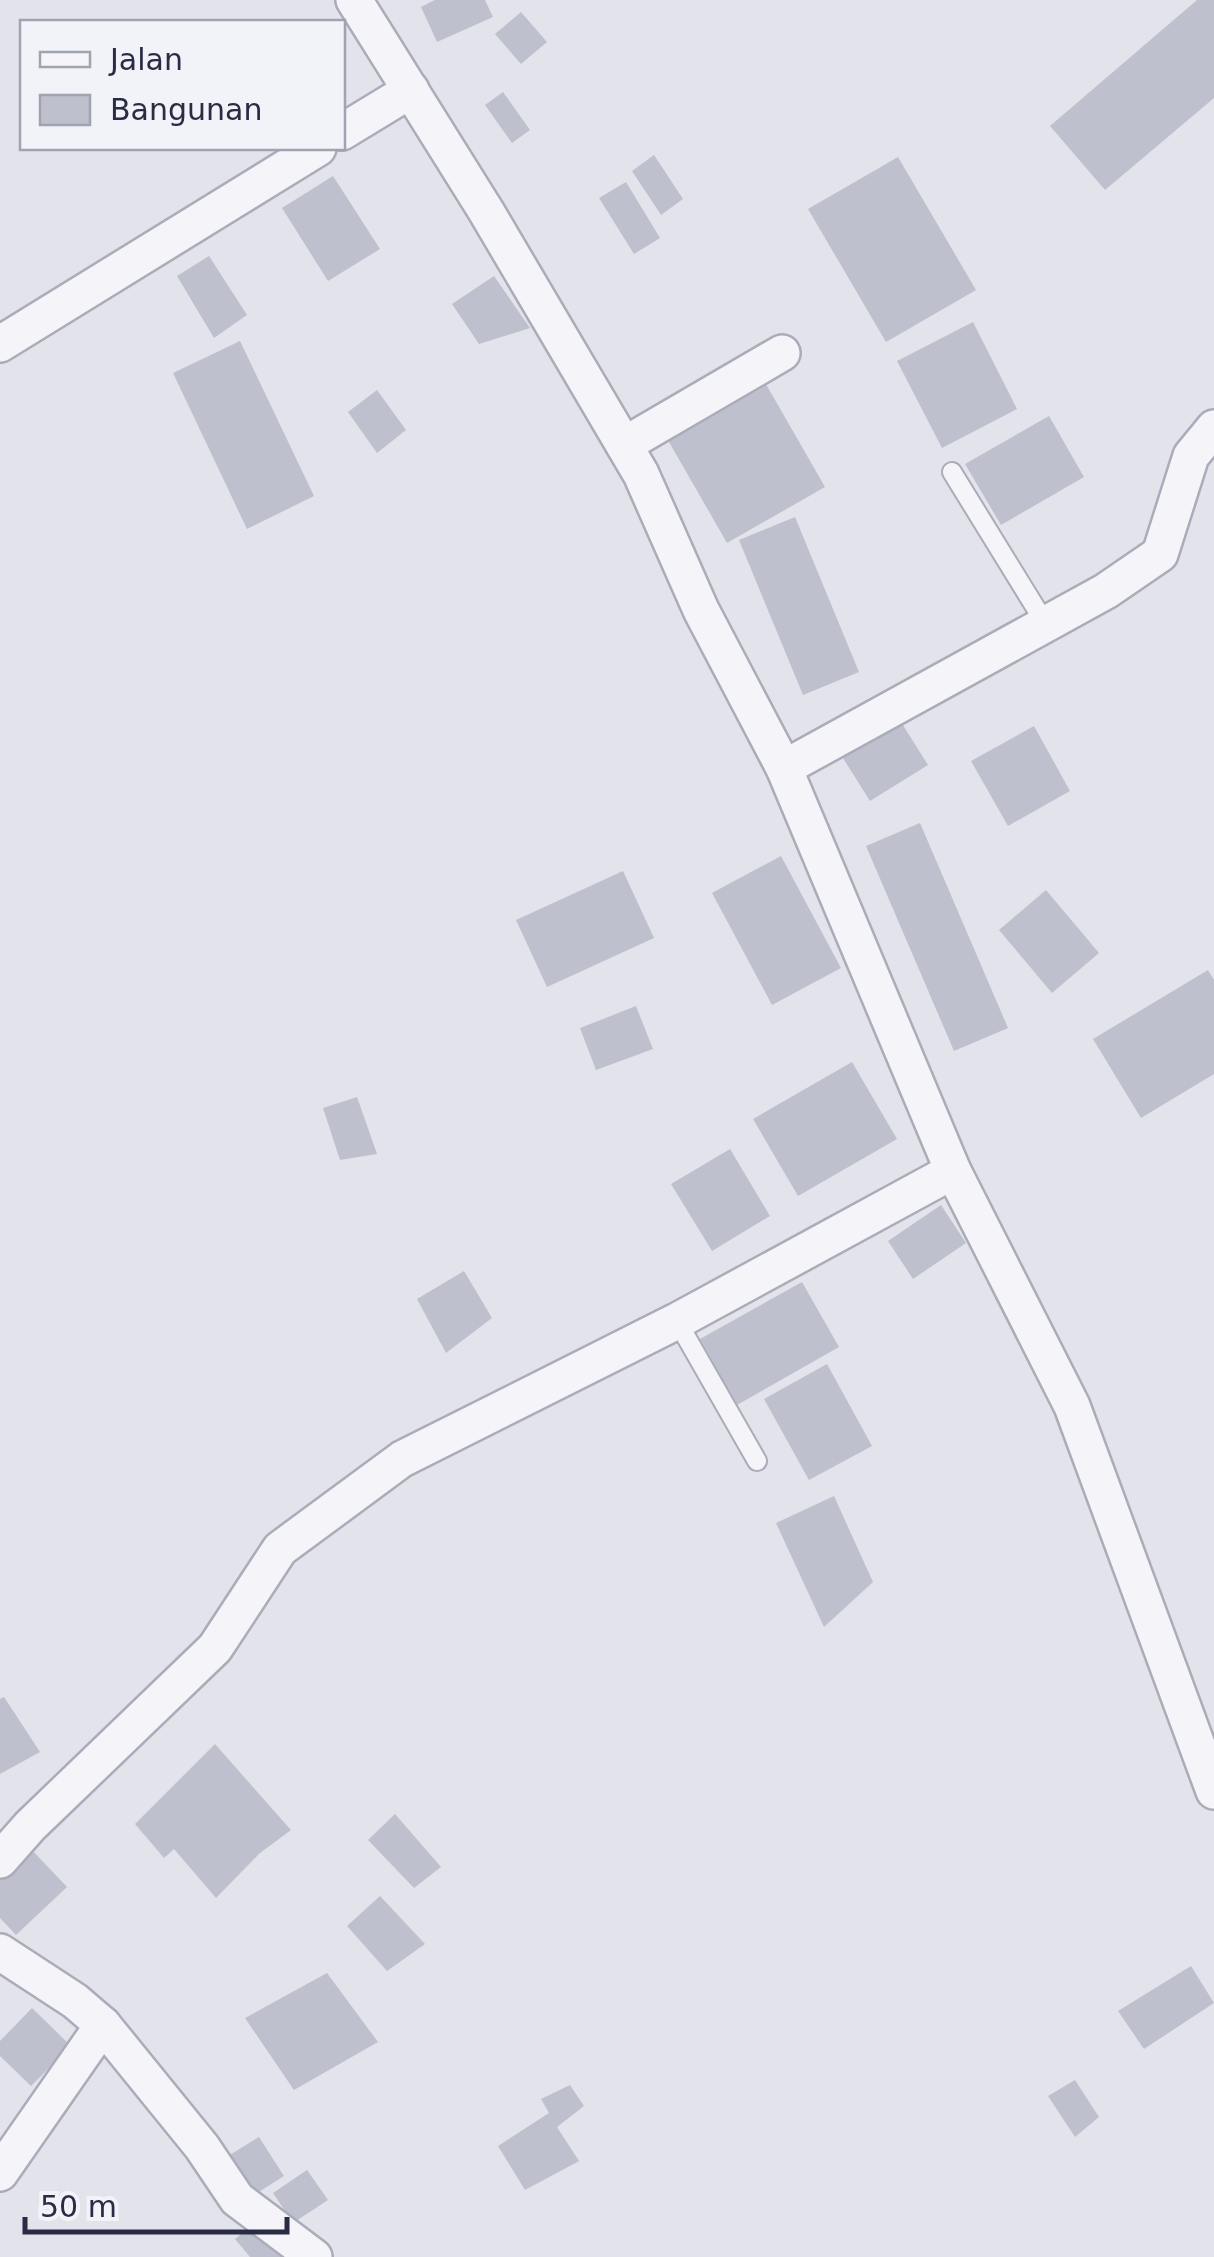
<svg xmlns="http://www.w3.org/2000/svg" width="1214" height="2257" font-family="'DejaVu Sans',sans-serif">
<rect width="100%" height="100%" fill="#e2e3eb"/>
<!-- building -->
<g fill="#bec0ce">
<path d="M435 0H485L493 17 437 42 421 7Z"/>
<path d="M1197 0H1214V98L1105 190 1050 126Z"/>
<path d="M521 12 547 42 521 64 495 34Z"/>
<path d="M503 92 530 130 512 143 485 105Z"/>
<path d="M654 155 683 199 661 215 632 171Z"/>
<path d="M898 157 976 290 886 342 808 209Z"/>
<path d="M333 176 380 249 328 281 282 208Z"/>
<path d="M626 182 660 238 634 254 599 198Z"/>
<path d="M209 256 247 315 214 338 177 276Z"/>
<path d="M494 276 530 328 479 344 452 304Z"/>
<path d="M973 322 1017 409 942 448 897 361Z"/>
<path d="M240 341 314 496 247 529 173 373Z"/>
<path d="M763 379 825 487 727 543 665 435Z"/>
<path d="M377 390 406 430 377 453 348 412Z"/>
<path d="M1049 416 1084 477 1001 525 965 464Z"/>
<path d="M795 517 859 672 803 695 739 540Z"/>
<path d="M901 722 928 765 870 801 843 758Z"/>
<path d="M1034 726 1070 791 1008 826 971 761Z"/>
<path d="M920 823 1008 1028 954 1051 866 846Z"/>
<path d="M781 856 841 968 772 1005 712 893Z"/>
<path d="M623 871 654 938 547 987 516 920Z"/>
<path d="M1046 890 1099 953 1052 993 999 930Z"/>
<path d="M1208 970 1214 980V1074L1141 1118 1093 1039Z"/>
<path d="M636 1006 653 1049 596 1070 580 1028Z"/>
<path d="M852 1062 897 1139 798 1196 753 1119Z"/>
<path d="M357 1097 377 1154 340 1160 323 1108Z"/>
<path d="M730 1149 770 1216 712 1251 671 1184Z"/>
<path d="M941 1205 966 1243 913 1279 888 1241Z"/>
<path d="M464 1271 492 1318 446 1353 417 1299Z"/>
<path d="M802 1282 839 1347 737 1405 700 1339Z"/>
<path d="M827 1364 872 1446 809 1480 764 1399Z"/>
<path d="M834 1496 873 1582 824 1627 776 1523Z"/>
<path d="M4 1697 40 1752 0 1774V1699Z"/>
<path d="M215 1744 291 1830 260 1853 216 1898 174 1849 164 1858 135 1824Z"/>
<path d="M395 1814 441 1867 414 1888 368 1840Z"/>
<path d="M31 1849 67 1887 16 1935 0 1918V1879Z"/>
<path d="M380 1896 425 1944 387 1971 347 1926Z"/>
<path d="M1191 1966 1214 2003 1144 2049 1118 2011Z"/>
<path d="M327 1973 378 2042 294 2090 245 2018Z"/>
<path d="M32 2008 71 2046 31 2086 0 2056V2041Z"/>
<path d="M1075 2080 1099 2117 1075 2137 1048 2096Z"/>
<path d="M570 2085 584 2106 557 2127 579 2161 525 2190 498 2146 549 2113 541 2099Z"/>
<path d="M259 2137 284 2176 251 2197 225 2158Z"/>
<path d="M307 2170 328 2200 293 2223 273 2193Z"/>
<path d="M257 2221 286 2257H250L235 2239Z"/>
</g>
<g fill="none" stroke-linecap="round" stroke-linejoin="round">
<defs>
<g id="service">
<path d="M952 472 1045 623"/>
<path d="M677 1321 757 1461"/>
</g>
<g id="minor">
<path d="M354 0 486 211 641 474 701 610 784 768 953 1171 1072 1406 1214 1791"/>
<path d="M342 132 411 90"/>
<path d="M0 344 318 148"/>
<path d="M624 445 782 353"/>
<path d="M784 768 1106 591 1160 554 1191 456 1214 428"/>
<path d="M0 1860 30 1826 215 1648 280 1549 402 1459 677 1321 953 1171"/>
<path d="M0 1952 75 2001 103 2025 202 2147 237 2199 314 2257"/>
<path d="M0 2173 103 2025"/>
</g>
</defs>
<!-- service casing -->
<use href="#service" stroke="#aaacb9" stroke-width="22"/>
<!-- minor casing -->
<use href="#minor" stroke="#aaacb9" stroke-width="40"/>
<!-- service -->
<use href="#service" stroke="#f5f5f9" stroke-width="18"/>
<!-- minor -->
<use href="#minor" stroke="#f5f5f9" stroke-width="35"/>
</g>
<!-- legend -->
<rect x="20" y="20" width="325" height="130" fill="#f1f3f8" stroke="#a1a3b0" stroke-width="2.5"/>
<rect x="40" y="52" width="50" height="15" fill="#f5f5f9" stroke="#a1a3b0" stroke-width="2.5"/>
<text x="110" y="70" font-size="30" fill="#292c44">Jalan</text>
<rect x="40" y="95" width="50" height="30" fill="#bec0ce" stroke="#a1a3b0" stroke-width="2.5"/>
<text x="110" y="120" font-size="30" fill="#292c44">Bangunan</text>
<!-- scale -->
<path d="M25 2217v15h262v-15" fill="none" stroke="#292c44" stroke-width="5"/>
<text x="40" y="2217" font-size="30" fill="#292c44" stroke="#f1f3f8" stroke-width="8" paint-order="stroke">50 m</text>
</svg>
